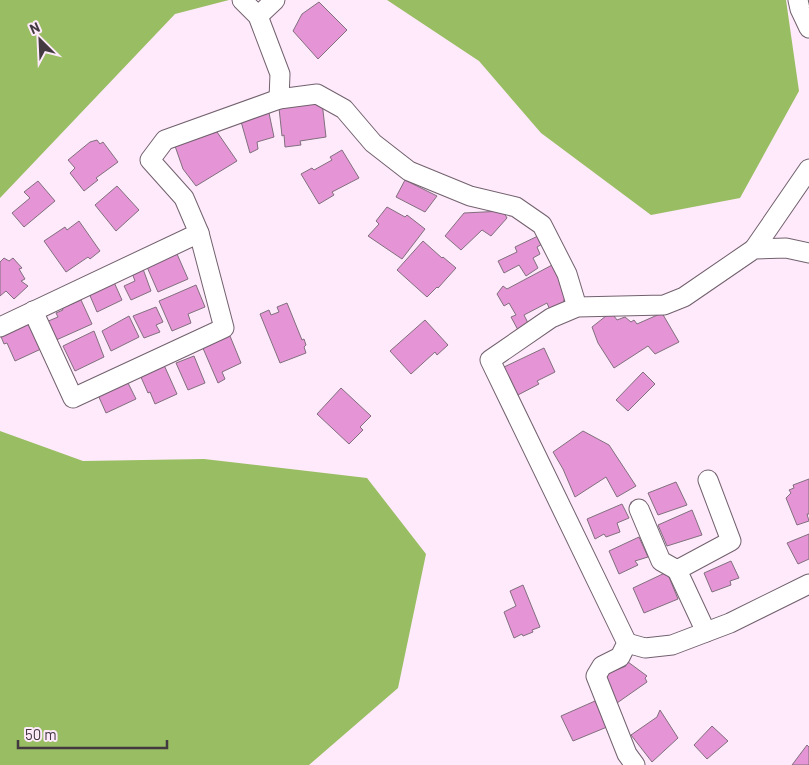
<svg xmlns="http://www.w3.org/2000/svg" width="809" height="765" font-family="Barlow,sans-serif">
<rect width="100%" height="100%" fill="#feeafa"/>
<!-- forest -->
<g fill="#99bd62">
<path d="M0 0H229L175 14 0 198Z"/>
<path d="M387 0H786L799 91 740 198 651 215 541 133 479 61Z"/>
<path d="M0 431 83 461 204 459 367 478 426 554 398 688 309 765H0Z"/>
</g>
<!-- building -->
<g fill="#e595d6" stroke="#816f7d">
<path d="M319 2 347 30 318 59 293 31 302 14Z"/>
<path d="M322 102 326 137 300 141 301 145 285 147 284 135 282 136 279 108Z"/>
<path d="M269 113 274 137 257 142 258 149 250 153 240 118Z"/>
<path d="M217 132 237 161 196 186 183 169 175 146 194 138Z"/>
<path d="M97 140 100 144 103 142 118 162 96 178 98 180 84 191 70 173 75 168 68 160 90 142Z"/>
<path d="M342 150 359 178 332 192 334 195 319 204 301 174 312 168 314 170 332 160 330 157Z"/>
<path d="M405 180 437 196 425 212 396 197Z"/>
<path d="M38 181 55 201 24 227 12 213 30 198 24 192Z"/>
<path d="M117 186 139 210 116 231 95 205Z"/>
<path d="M387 207 405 217 407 215 425 229 402 259 368 236 379 224 376 221Z"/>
<path d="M503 211 507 218 491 236 482 230 461 250 445 236 464 213Z"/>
<path d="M79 221 100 251 90 259 88 257 66 272 44 241 65 227 67 230Z"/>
<path d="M540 235 544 243 537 247 540 254 533 258 538 268 526 276 519 265 504 273 498 261 517 252 515 247Z"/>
<path d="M423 241 442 258 443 257 456 268 438 288 437 287 427 297 397 270Z"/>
<path d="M177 254 188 279 158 292 147 267Z"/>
<path d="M4 258 9 261 13 258 22 268 19 269 25 279 21 281 28 286 14 299 6 291 0 296V262Z"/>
<path d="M554 264 567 291 563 303 550 310 547 303 524 315 529 325 518 330 511 317 516 315 509 303 504 306 497 294 503 286 507 289Z"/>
<path d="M143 269 151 291 131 300 124 286 135 281 132 273Z"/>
<path d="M113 280 122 300 97 312 88 291Z"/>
<path d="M196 285 205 307 188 314 191 323 172 331 159 301Z"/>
<path d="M81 300 92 324 54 341 46 322 58 317 56 313 63 310 62 308Z"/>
<path d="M287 303 302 340 304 339 306 345 304 347 306 353 280 363 260 314 269 310 271 315 279 312 277 307Z"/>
<path d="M156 307 163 322 156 325 160 332 144 338 133 316Z"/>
<path d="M611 312 617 320 625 317 631 322 634 320 637 324 662 313 679 342 655 354 648 346 614 368 598 343 592 327Z"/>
<path d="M129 316 139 337 111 351 102 331Z"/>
<path d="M425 320 448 345 437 355 435 352 411 374 390 351Z"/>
<path d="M32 321 41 349 15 361 7 343 4 344 0 334Z"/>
<path d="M94 331 104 357 75 371 63 346Z"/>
<path d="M230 336 241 363 222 372 225 379 218 383 202 346 210 342 211 344Z"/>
<path d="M544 348 555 372 537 381 539 384 516 396 502 368Z"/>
<path d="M194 356 205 383 188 390 176 363Z"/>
<path d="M164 365 177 394 155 404 150 392 148 393 140 375Z"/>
<path d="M643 372 655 384 628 411 616 400Z"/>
<path d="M127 381 136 399 106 413 98 395Z"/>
<path d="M341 388 371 416 360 427 363 430 349 444 317 414Z"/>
<path d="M583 431 609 445 636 486 617 497 606 477 575 497 563 469 553 452Z"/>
<path d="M809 479V514H807L809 521 797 525 786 498 791 493 789 490 794 488 793 485Z"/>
<path d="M676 482 687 505 658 515 648 493Z"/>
<path d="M622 504 629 518 617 523 620 532 606 537 604 534 595 539 587 519Z"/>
<path d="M692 510 702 535 667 546 658 525Z"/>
<path d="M809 534V559L798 564 787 543Z"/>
<path d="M639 537 648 557 635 561 638 565 619 574 609 551Z"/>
<path d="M731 561 739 578 730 581 731 585 712 592 704 573Z"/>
<path d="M667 572 678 599 644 613 633 588Z"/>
<path d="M523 585 540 627 532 630 533 632 523 636 522 634 514 638 504 612 516 606 510 591Z"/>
<path d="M624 659 647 676 645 678 647 682 617 703 604 679 609 673 626 666Z"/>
<path d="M595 701 607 727 573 741 561 716Z"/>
<path d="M660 710 678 738 652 762 631 735 657 717Z"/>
<path d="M712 726 728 741 707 759 694 745Z"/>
<path d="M807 745 809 747V765H792Z"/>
</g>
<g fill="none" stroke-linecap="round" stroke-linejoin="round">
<defs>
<g id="minor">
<path d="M242 0 258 16 280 74 279 99"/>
<path d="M798 0 800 9 809 28"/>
<path d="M258 16 275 0"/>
<path d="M754 249 809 169"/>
<path d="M33 311 73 398 224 328 199 233"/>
<path d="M0 327 199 233 184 198 150 160 165 140 279 99 317 94 344 109 373 143 409 171 470 196 516 207 542 225 567 274 577 307"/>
<path d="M639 509 661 561 677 570"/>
<path d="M706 632 677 570 731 541 708 480"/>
<path d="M627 643 645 648 672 645 730 623 809 584"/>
<path d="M635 765 627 754 596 676 602 666 620 657 627 643 490 360 551 318 577 307 664 305 684 297 754 249 786 248 809 253"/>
</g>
</defs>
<!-- minor casing -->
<use href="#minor" stroke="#72616e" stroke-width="21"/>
<!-- minor -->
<use href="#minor" stroke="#fff" stroke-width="19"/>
</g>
<!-- north arrow -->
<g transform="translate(40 40) rotate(336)" stroke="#feeafa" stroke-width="4" paint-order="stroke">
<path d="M0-4L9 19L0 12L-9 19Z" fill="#423a40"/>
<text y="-8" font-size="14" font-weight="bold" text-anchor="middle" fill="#423a40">N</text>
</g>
<!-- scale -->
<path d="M18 740v8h149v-8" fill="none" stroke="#423a40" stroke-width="2.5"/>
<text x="25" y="740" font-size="15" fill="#423a40" stroke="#feeafa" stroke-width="4" paint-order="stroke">50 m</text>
</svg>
